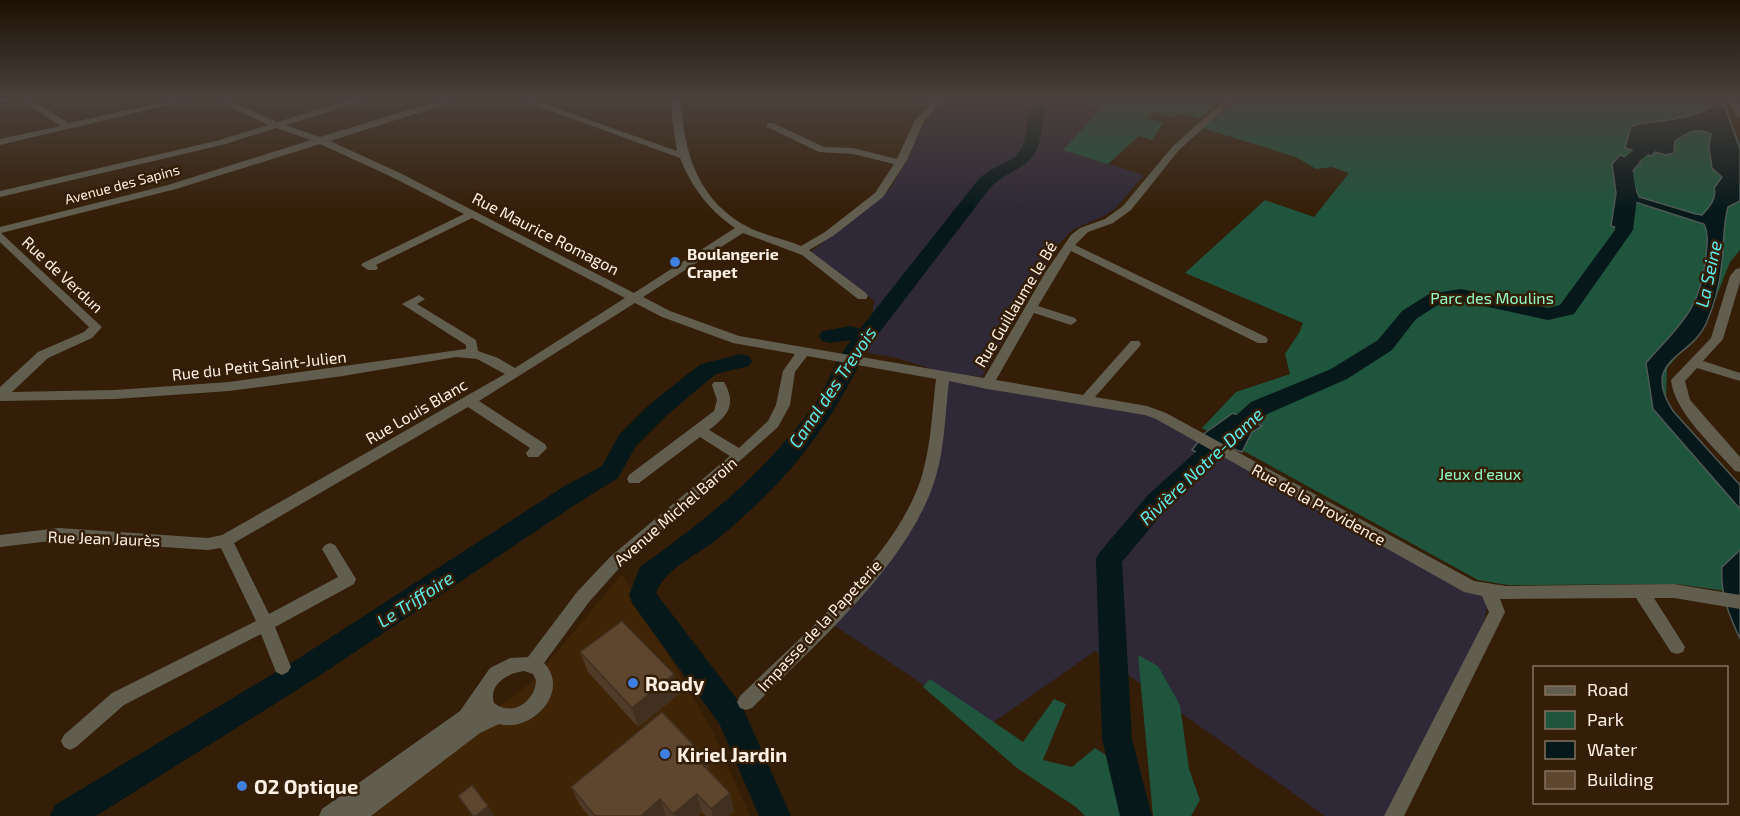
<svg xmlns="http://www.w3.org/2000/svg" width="1740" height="816" font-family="'Exo 2',sans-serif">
<rect width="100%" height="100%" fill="#341e07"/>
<!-- built -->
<path fill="#3f2405" d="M622 574 713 732 750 816H345L531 683Z"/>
<!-- industrial -->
<g fill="#2e2837">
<path d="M945 99H1074L1102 108 1063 150 1144 175 1115 209 1104 216 1072 230 1059 244 982 377 942 372 893 357 868 353 874 300 809 253 876 202 892 186 909 156 919 129Z"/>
<path d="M938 375 1157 413 1489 601 1482 630 1385 816H1325L1095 651 984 729 918 681 826 620 902 526 933 462Z"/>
</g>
<!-- green -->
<g fill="#1f553d">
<path d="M1074 99H1222L1200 119 1181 113 1174 118 1153 112 1147 118 1163 123 1152 140 1139 136 1108 164 1063 150 1102 108Z"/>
<path d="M1238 99H1723L1740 144V250L1730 262 1706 323 1667 368 1666 402 1740 486V593L1677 584 1508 585 1478 580 1202 428 1236 392 1290 374 1285 354 1299 333 1303 323 1185 273 1265 200 1314 217 1349 173 1332 167 1316 169 1296 157 1202 128Z"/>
<path d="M1138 655 1158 666 1180 705 1189 769 1200 800 1191 816H1153Z"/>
<path d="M930 679 1023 742 1054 699 1066 704 1043 760 1072 767 1095 748 1115 761 1129 816H1085L1076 807 1017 768 923 687Z"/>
</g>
<!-- water -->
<g fill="#061819" stroke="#505956" stroke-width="1.5">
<path d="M1710 99H1722L1740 149V201L1728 207C1723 225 1724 244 1722 262 1720 282 1714 306 1706 324 1690 359 1640 359 1673 411L1740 485V509L1653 409 1646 363C1679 325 1701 310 1706 256 1707 244 1709 235 1704 224L1635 202 1629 231 1611 226 1616 193 1612 164 1620 155 1641 162 1630 174 1639 197 1696 214 1702 215C1709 208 1717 197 1714 188L1722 177 1712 168 1709 148 1711 134C1695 127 1689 132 1675 141L1674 153 1666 155 1655 152 1651 156 1625 148 1631 126C1653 120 1695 121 1712 105Z"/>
<path d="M1233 413 1262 426 1252 432 1242 452 1231 448 1214 462 1192 450 1205 433Z"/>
<path d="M1740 550V639C1729 615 1720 594 1722 567Z"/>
</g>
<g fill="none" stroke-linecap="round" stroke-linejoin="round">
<!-- river -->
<g fill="#061819" fill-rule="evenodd">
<path d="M1036 99H1051C1039 116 1045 136 1035 153 1025 170 1003 173 990 188L866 350C844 398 814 445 777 484 760 502 740 520 720 537 700 554 665 568 656 593L742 706 791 816H759L720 725 632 603 629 595 640 567C707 519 759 477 810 411 827 389 835 360 851 340L829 343 822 341 819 336 822 331 851 326 860 329 978 180C990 167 1010 163 1018 154 1030 139 1024 115 1036 99Z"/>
<path d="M1667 134 1673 136 1675 139 1673 142 1654 149 1632 167 1637 198 1633 230 1574 314 1548 320 1461 301 1441 303 1416 319 1392 350 1347 379 1267 414 1166 509 1122 562 1132 739 1152 816H1120L1102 739 1096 559 1100 552 1148 495 1251 402 1331 369 1378 340 1402 311 1429 294 1461 289 1548 308 1560 305 1615 230 1619 198 1615 166 1642 143Z"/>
<path d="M741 354 749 356 752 361 749 366 716 374 705 383 665 417 636 446 618 478 581 501 316 678 96 816H50L55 805 296 660 563 487 602 466 619 435 649 405 689 373 701 364Z"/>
</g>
<!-- minor -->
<g fill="#615e50" fill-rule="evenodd">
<path d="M20 99H30L69 123 178 99H194L0 145V139L60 126Z"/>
<path d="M215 99H226L277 122 352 99H365L364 101 286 125 320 137 444 99H457L456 101 330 141 400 173 634 293 735 228C709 210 692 188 680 158L518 99H530L677 151 672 118V99H681C683 153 699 204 752 229 768 236 785 239 801 246L825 232 875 193 894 164 853 154 819 152 767 127V123H773L824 147 853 148 897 159 915 120 929 106 911 99 933 102 936 99H945L924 121 907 160 883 197 833 236 809 250 866 293 868 296 866 299H858L802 255 743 233 643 297 670 311 739 336 984 378 1045 273 1071 235 1080 228 1105 219 1123 206 1173 146 1226 99H1235L1179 150 1131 210 1113 223 1088 232 1075 245 1266 337 1268 340 1266 343H1258L1071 251 1038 306 1075 318 1077 321 1071 325 1034 313 996 380 1083 395 1131 341H1139L1141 344 1139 347 1095 397 1147 406 1166 413 1474 581 1506 586 1674 584 1740 595V609L1674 598H1654L1685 647 1683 652 1677 654 1671 652 1636 598 1500 599 1505 612 1404 816H1384L1489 612 1482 596 1464 592 1156 419 1145 415 987 389 949 381C945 413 945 446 936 476 911 563 814 645 752 708L746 710 740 708 737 702 740 696C800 637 894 560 921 479 931 447 932 412 936 379L807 356 795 372 790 405 778 427 622 565 589 602 544 663C571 691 532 733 499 724L480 733 371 816H319L322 809 460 711 490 668 510 658 528 657 577 592 610 557 730 456 700 437 639 483H629L627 479 629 475 714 411 717 400 712 385 714 382H724C737 405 728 415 709 430L739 448 768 421 776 405 783 371 795 354 733 343 662 317 635 303 479 401 545 444 547 448 538 457H528L526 453 530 448 468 407 234 543 269 614 338 577 322 549 325 545 330 543 335 545 356 579 354 584 275 627 291 667 288 672 282 675 276 672 261 634 124 705 76 747 70 750 64 747 61 741 64 735 112 693 256 621 221 548 208 550 59 540 0 547V535L59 528 208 538 222 535 505 374 477 359 456 357 343 376 229 391 115 399 0 401V387L38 352 84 332 89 327 0 242V227L168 185 311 140 276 128 222 145 0 197V191L216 141 268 125ZM320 144 392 177 464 214 363 263 361 265 368 270H376L378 268 376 265 472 218 625 298 515 368 498 358 478 351 476 340 417 304 425 299 419 295 402 304 466 345V349L229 382 115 390 12 392 48 358 92 338 102 327 1 233 176 189ZM524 671 533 674 536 680C536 700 513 718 494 703 488 684 508 673 524 671Z"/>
<path d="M1728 99H1738L1740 105V118L1735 115Z"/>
<path d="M1740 268V282L1723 339 1703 361 1740 373V381L1697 368 1685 381 1690 400 1740 457V472L1735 471C1714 447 1674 412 1671 380L1711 338 1730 276 1736 269Z"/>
</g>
<!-- rail -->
<path stroke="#dacdc0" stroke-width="3" d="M0 100 5 99"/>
</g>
<!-- wall -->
<g fill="#503b28">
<path d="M580 652 679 694 638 727 588 672Z"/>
<path d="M710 772 730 793 734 811 728 816H706L702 812 698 816H589L580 805 571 787Z"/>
</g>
<!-- shaded-wall -->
<g fill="#413020">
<path d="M674 674 679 694 638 727 632 708Z"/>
<path d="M706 758 711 777 701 763Z"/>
<path d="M730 793 734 811 728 816H713L711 809Z"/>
<path d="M697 794 702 812 698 816H674L673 814Z"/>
<path d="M660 799 666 816H641Z"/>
<path d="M488 806 494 815 493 816H476Z"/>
</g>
<!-- building -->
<g fill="#5d452e" stroke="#413020" stroke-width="1.5">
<path d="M622 621 674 674 632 708 580 652Z"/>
<path d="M662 712 706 758 701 763 730 793 711 809 697 794 673 814 660 799 641 816H595L571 787Z"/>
<path d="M472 785 488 806 476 816H473L458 796Z"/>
</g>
<!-- sky -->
<linearGradient id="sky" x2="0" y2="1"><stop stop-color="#1d1004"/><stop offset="0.46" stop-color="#4a413c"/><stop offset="1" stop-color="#4a413c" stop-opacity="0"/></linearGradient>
<rect width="1740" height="213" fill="url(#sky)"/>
<!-- markers -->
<g fill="#3f7fe0" stroke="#341e07" stroke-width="2">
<circle cx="675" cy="262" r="6"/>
<circle cx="633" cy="683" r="6"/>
<circle cx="665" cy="754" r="6"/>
<circle cx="242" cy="786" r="6"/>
</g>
<g text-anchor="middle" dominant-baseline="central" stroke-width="5" stroke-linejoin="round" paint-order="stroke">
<!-- far-street labels -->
<g font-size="14" fill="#fdf1e6" stroke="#341e07">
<text transform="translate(122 184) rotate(-15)">Avenue des Sapins</text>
</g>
<!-- street labels -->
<g font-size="16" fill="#fdf1e6" stroke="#341e07">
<text transform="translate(546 233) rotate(27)">Rue Maurice Romagon</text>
<text transform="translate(63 274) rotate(43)">Rue de Verdun</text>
<text transform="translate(1015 304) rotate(-59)">Rue Guillaume le Bé</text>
<text transform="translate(259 365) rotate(-6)">Rue du Petit Saint-Julien</text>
<text transform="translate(416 411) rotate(-30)">Rue Louis Blanc</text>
<text transform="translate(1319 504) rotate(29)">Rue de la Providence</text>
<text transform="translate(675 511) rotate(-41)">Avenue Michel Baroin</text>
<text transform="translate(104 538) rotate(2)">Rue Jean Jaurès</text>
<text transform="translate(819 625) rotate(-47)">Impasse de la Papeterie</text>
</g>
<!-- poi labels -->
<g font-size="16" font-weight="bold" fill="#fdf1e6" stroke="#341e07" text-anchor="start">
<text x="687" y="253">Boulangerie<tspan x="687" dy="18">Crapet</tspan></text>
</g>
<!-- park labels -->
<g font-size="16" fill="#93fcc9" stroke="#341e07">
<text x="1492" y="297">Parc des Moulins</text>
<text x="1480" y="473">Jeux d'eaux</text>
</g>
<!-- water labels -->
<g font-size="18" font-style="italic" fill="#5eedef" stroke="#341e07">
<text transform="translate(1708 274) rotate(-78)">La Seine</text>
<text transform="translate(832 387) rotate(-56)">Canal des Trevois</text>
<text transform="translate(1201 466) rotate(-43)">Rivière Notre-Dame</text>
<text transform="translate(415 599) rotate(-33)">Le Triffoire</text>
</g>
<!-- near-poi labels -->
<g font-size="20" font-weight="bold" fill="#fdf1e6" stroke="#341e07" text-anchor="start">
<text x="645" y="683">Roady</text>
<text x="677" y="754">Kiriel Jardin</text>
<text x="254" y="786">O2 Optique</text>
</g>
</g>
<!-- legend -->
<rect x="1533" y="666" width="195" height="138" fill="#341e07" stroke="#847260" stroke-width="1.5"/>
<rect x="1545" y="686" width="30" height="9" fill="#615e50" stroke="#847260" stroke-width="1.5"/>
<text x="1587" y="696" font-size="18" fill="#fdf1e6">Road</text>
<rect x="1545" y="711" width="30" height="18" fill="#1f553d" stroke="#847260" stroke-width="1.5"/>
<text x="1587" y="726" font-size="18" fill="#fdf1e6">Park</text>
<rect x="1545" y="741" width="30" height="18" fill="#061819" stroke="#847260" stroke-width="1.5"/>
<text x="1587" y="756" font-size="18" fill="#fdf1e6">Water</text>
<rect x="1545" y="771" width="30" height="18" fill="#5d452e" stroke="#847260" stroke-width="1.5"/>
<text x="1587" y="786" font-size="18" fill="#fdf1e6">Building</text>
</svg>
